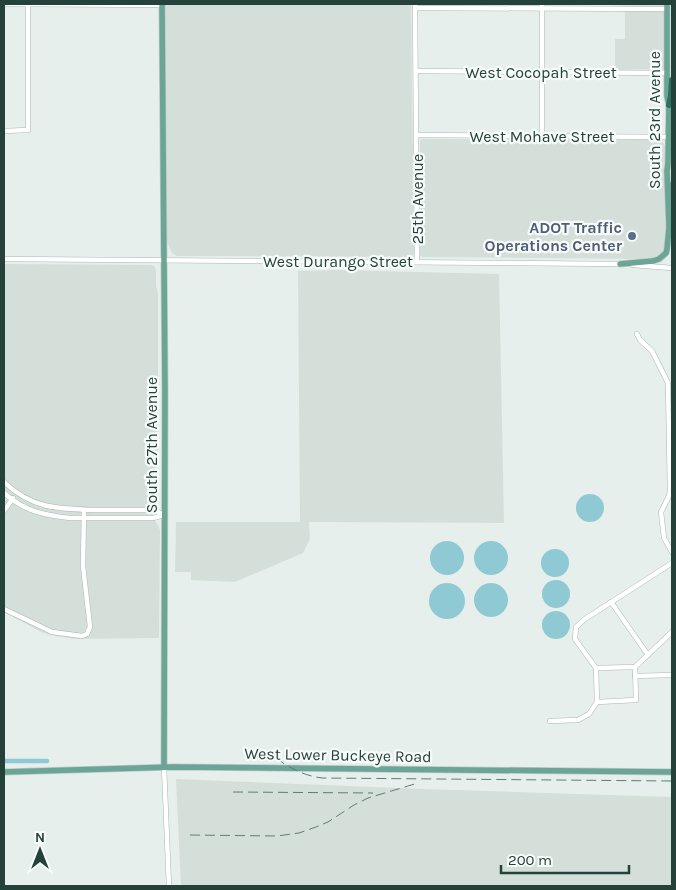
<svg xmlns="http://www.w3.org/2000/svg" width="676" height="890" font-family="Karla,sans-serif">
<rect width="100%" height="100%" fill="#e6efeb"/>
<!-- built -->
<g fill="#d4dfda">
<path d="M164 4H411L414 254 412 256 410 257 177 256 172 253 168 244 166 237Z"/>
<path d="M605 4H665V69L615 70V39H625V6L605 5Z"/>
<path d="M422 139 658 140 663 142 665 146 666 247 663 252 655 259H646L422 257 420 255V141Z"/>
<path d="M4 264 151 265 154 266 156 270V286L158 294V449L155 475V521L158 525 160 530 159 638 76 639 55 636 43 633 4 612Z"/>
<path d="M337 270 499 274 504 523 309 522 310 539 303 553 235 582 191 580V572H175L176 522H300L298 271Z"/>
<path d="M176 779 424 789 672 797V886H181Z"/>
</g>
<!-- water -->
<g fill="#8ec9d4">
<circle cx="590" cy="508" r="14"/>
<circle cx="447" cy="558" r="17"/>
<circle cx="491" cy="558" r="17"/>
<circle cx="555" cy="563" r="14"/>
<circle cx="556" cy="594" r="14"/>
<circle cx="491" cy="600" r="17"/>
<circle cx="447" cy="601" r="18"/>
<circle cx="556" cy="625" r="14"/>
</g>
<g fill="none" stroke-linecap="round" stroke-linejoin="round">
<!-- canal -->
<path stroke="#8ec9d4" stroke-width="4.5" d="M4 761H47"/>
<defs>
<g id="minor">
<path d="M4 4 162 5"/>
<path d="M415 4 417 262"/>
<path d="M542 4V136"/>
<path d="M415 8 667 9"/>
<path d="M416 71 667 73"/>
<path d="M4 131 28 130V4"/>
<path d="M417 135 668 137"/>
<path d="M4 259 622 264"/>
<path d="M633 265 672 268"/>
<path d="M637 334 640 340 652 351 668 383 670 491 669 496 661 512 664 538 672 552"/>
<path d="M4 482C32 509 59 509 96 510 115 510 135 510 154 510L164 515"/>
<path d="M4 493C24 511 43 515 70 518H153L164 515"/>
<path d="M4 511 13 498"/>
<path d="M611 602 648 655"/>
<path d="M4 609 52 632 82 636 87 634 90 627 83 566 84 510"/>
<path d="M596 668 635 667 672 632"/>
<path d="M635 676 672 675"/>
<path d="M597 702 636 700 635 667"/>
<path d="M550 721 578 720 589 714 597 702 596 668 575 639 576 627 585 619 672 563"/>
<path d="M164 767 169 886"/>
</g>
<g id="major">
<path d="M162 4 165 392 164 767"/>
<path d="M667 4V96L669 105 668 163 667 171 669 226 672 235"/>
<path d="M671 185 672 198"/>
<path d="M620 264 653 261 659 259 666 253 667 249 669 228"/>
<path d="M4 772 173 767 672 772"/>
</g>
<path id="highway" d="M669 105 671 96 672 80"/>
</defs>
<!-- minor casing -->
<use href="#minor" stroke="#a8b8b2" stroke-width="5.5"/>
<!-- major casing -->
<use href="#major" stroke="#c2cac8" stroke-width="7"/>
<!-- highway casing -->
<use href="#highway" stroke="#c2cac8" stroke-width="8"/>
<!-- minor -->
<use href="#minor" stroke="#fff" stroke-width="4.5"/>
<!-- major -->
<use href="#major" stroke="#6aa596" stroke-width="5.5"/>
<!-- highway -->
<use href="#highway" stroke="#2f6f62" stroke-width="6"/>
<!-- rail -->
<g stroke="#5f7d75" stroke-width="1" stroke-dasharray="10 5" stroke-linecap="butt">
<path d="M276 758C289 768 305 776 322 778L672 781"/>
<path d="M233 792 373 793"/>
<path d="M190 835 277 836 299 833 316 827 328 822 354 805 368 798 418 783"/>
</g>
</g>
<!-- markers -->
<circle fill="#5c6f8a" stroke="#f7fbf9" stroke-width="2" cx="632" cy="236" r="5"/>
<g text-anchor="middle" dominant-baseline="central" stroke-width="4.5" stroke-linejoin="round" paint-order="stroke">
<!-- street labels -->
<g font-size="16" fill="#24423a" stroke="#f7fbf9">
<text x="541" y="72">West Cocopah Street</text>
<text transform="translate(654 120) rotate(-90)">South 23rd Avenue</text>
<text x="542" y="136">West Mohave Street</text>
<text transform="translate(417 199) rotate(-90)">25th Avenue</text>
<text x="338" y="261">West Durango Street</text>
<text transform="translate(151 445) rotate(-90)">South 27th Avenue</text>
<text transform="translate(338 755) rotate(1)">West Lower Buckeye Road</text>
</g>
<!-- service labels -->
<g font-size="16" font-weight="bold" fill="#4e5e75" stroke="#f7fbf9" text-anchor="end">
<text x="622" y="227">ADOT Traffic<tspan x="622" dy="18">Operations Center</tspan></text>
</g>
</g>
<!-- border -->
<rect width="676" height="890" fill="none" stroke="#24423a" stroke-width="10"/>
<!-- north arrow -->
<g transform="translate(40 850)" stroke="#f7fbf9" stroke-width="4" paint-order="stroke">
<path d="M0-4L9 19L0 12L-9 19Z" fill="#24423a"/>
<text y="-8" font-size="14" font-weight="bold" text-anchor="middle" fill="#24423a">N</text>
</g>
<!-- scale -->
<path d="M501 865v8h128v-8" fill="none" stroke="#24423a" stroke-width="2.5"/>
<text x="508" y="865" font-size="15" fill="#24423a" stroke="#f7fbf9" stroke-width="4" paint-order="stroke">200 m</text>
</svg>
